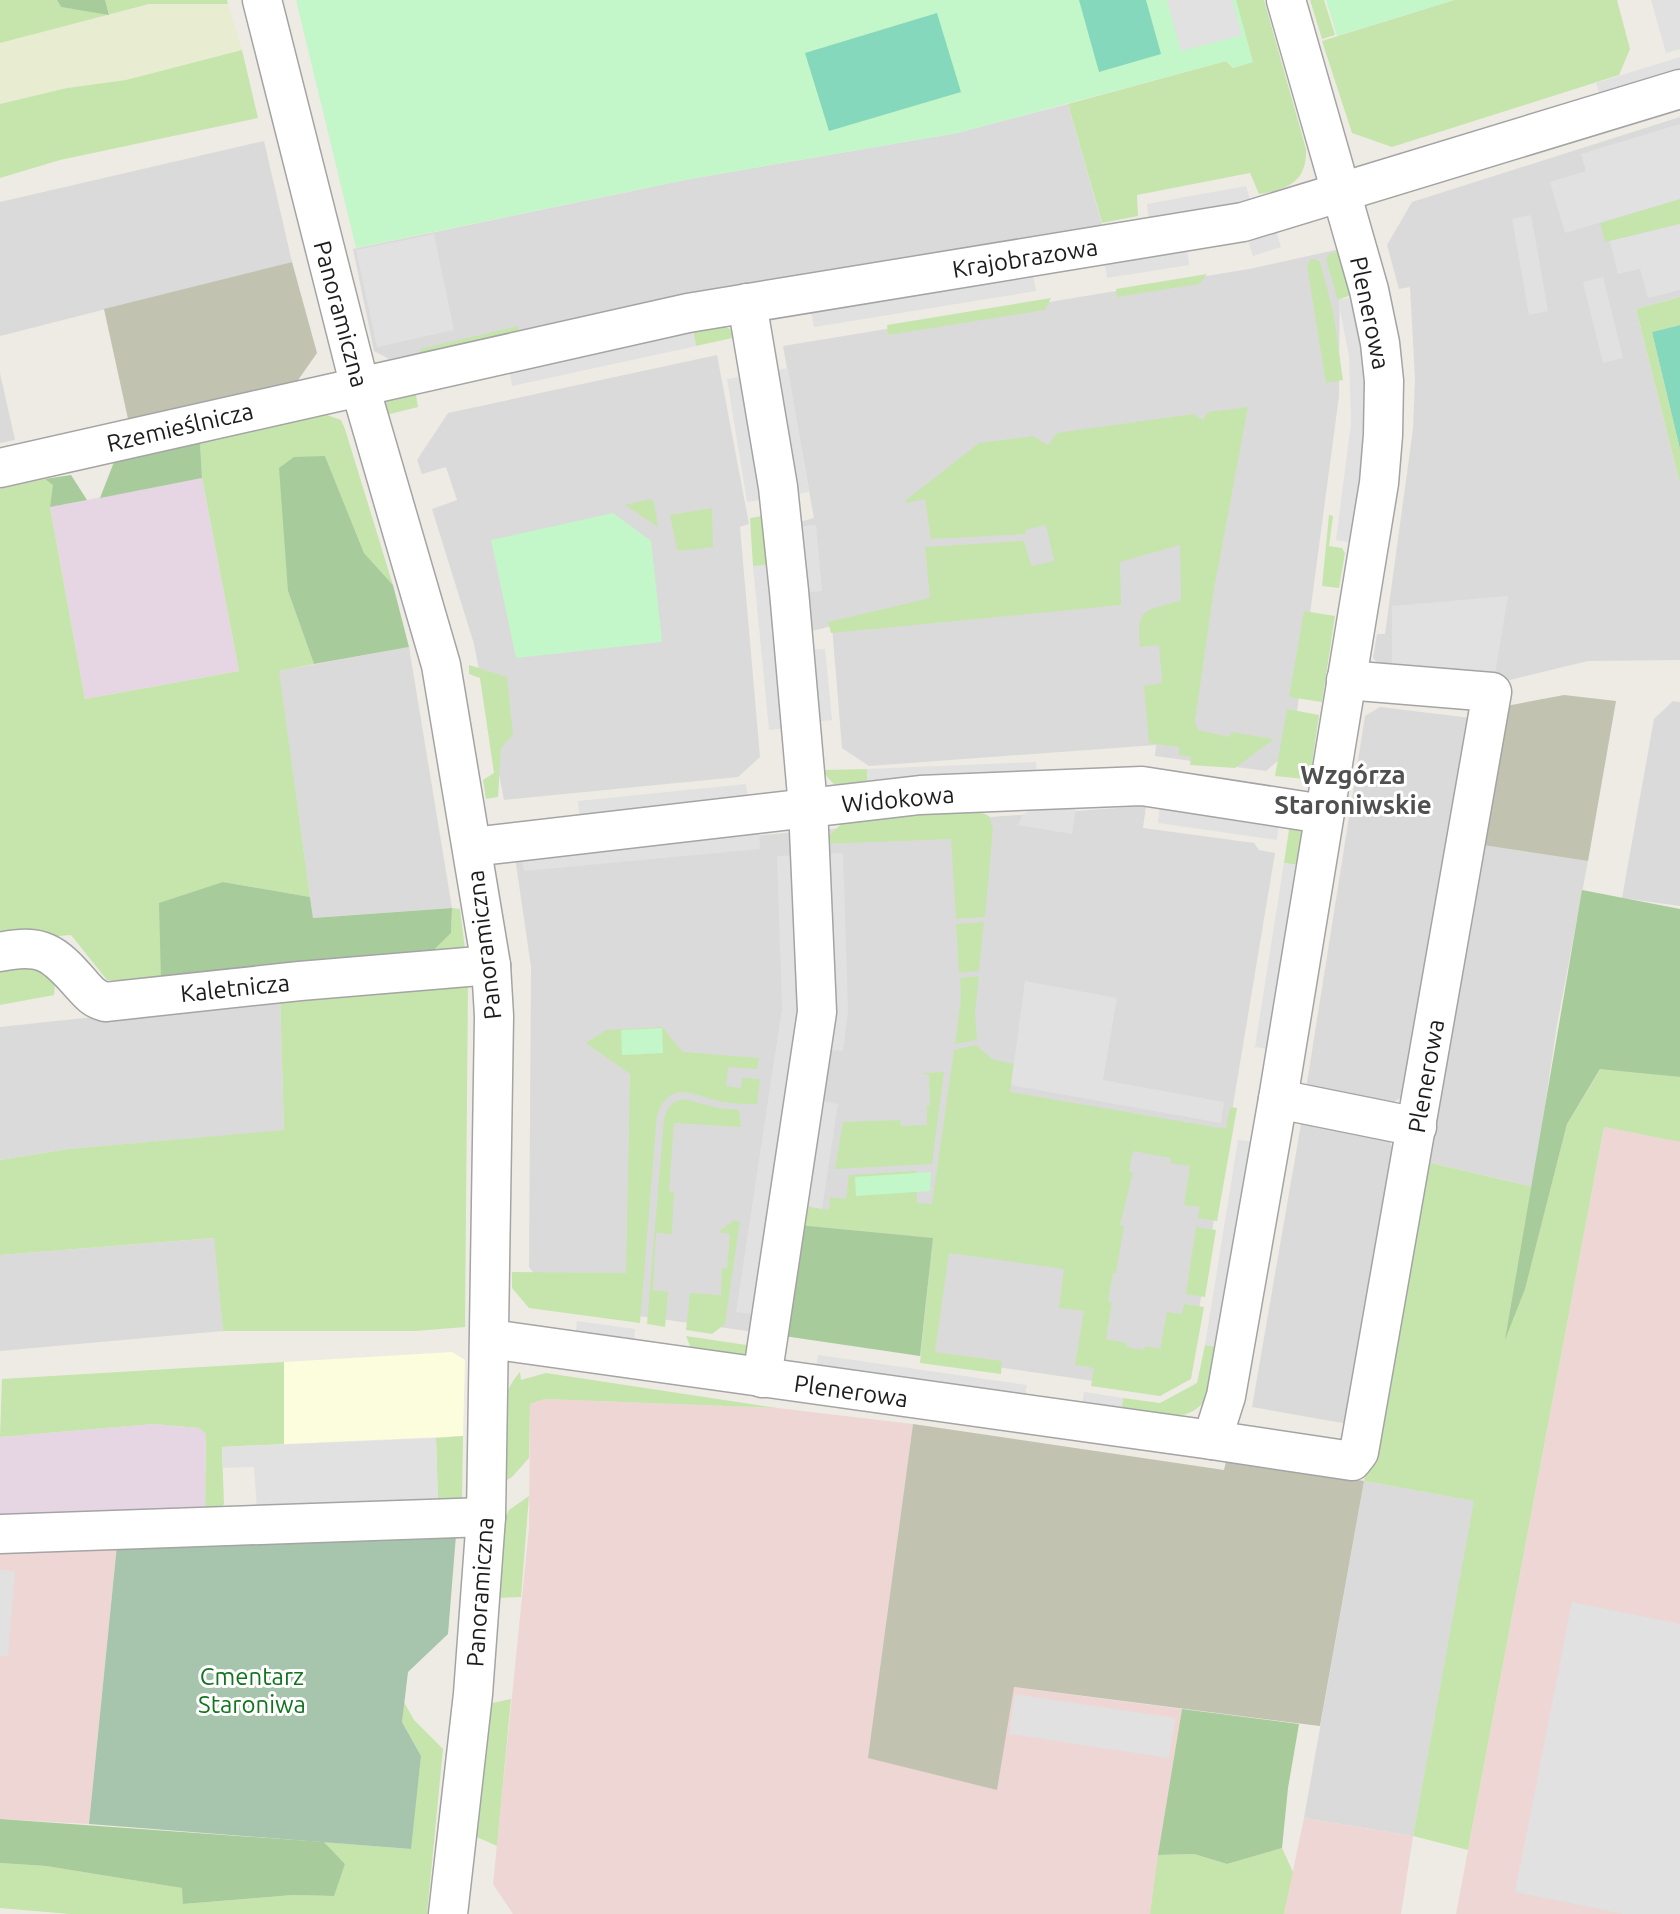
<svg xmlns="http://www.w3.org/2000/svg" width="1680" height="1914" font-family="Ubuntu,sans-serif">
<rect width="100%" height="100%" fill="#eeebe4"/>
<!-- residential -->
<g fill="#dbdada">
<path d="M1068 104 1103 228 709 293 389 359 374 351 353 249 690 179 957 133Z"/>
<path d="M1680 117V297L1636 309 1680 484V660L1588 661 1506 681 1388 674 1373 658 1377 634H1385L1413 429 1415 379 1410 287 1399 289 1387 245 1412 202Z"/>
<path d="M264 141 292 262 0 336V202Z"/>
<path d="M1340 249 1339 396 1292 749 1266 771 1155 756 1156 745 869 766 842 748 832 626 804 633 793 524 814 518 783 346 1249 269Z"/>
<path d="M717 355 749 524 740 527 760 757 738 777 504 800 474 644 432 509 457 500 446 467 422 474 417 460 448 413Z"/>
<path d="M0 373 15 440 0 443Z"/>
<path d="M409 647 452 908 313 918 278 671Z"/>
<path d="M1673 701 1680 702V906L1622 898 1654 719Z"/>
<path d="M1380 707 1471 718 1409 1093 1392 1103 1306 1089 1365 716Z"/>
<path d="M1146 806 1143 828 1254 843 1259 850 1275 853 1189 1370 1156 1390 920 1356 933 1238 784 1336 558 1305 529 1267 531 967 515 857 865 826Z"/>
<path d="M1476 844 1588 861 1557 1025 1533 1187 1423 1161Z"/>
<path d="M280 997 284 1131 68 1149 0 1160V1027Z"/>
<path d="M1301 1124 1389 1139 1396 1160 1348 1424 1252 1407Z"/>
<path d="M215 1238 223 1331 0 1351V1255Z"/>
<path d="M1364 1481 1475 1501 1413 1836 1304 1818Z"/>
</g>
<!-- commercial -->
<g fill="#eed6d4">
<path d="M1604 1127 1680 1142V1914H1456Z"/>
<path d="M545 1399 777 1408 913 1424 869 1757 997 1789 1013 1687 1182 1709 1150 1914H513L493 1884 529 1528 530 1404Z"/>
<path d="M117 1545 89 1824 0 1819V1546Z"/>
<path d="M1304 1818 1413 1836 1401 1914H1284Z"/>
</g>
<!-- industrial -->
<g fill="#e6d6e3">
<path d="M202 478 239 671 85 699 50 507Z"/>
<path d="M154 1424 199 1428 206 1434 205 1516 0 1520V1437Z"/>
</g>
<!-- education -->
<path fill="#fcfddd" d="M452 1352 465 1360 463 1436 284 1444V1362Z"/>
<!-- construction -->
<g fill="#c1c2b0">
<path d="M292 262 317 353 296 383 128 419 104 309Z"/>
<path d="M1564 695 1616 701 1588 861 1476 844 1501 707Z"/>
<path d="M913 1424 1224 1470 1227 1457 1364 1481 1320 1726 1014 1687 997 1790 868 1758Z"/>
</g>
<!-- farmland -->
<path fill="#e8ecd0" d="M149 4H228L242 50 126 80 67 88 0 104V43Z"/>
<!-- grass -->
<g fill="#c6e5ac">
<path d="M0 0H57L61 7 109 14 105 0H227L228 4H149L0 43Z"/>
<path d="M1236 0H1264L1306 149C1307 182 1288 189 1259 194L1250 173 1137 195 1138 216 1102 223 1068 104 1226 61 1233 68 1252 62Z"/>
<path d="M1310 0H1324L1335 35 1322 39Z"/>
<path d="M1454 0H1617L1630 49 1619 75 1392 147 1352 133 1322 41Z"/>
<path d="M242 50 258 118 60 160 0 178V104L67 88 126 80Z"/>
<path d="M1680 199V224L1605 242 1600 223Z"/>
<path d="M1343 251 1351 295 1338 300 1326 260 1330 253Z"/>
<path d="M1311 259H1315L1320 262 1333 311 1343 380 1326 383 1307 266Z"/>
<path d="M1207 274 1199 284 1117 297 1116 289Z"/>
<path d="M1680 297V325L1652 332 1680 449V484L1636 309Z"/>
<path d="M1051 298 1045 310 888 335 887 325Z"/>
<path d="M714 322 730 329 737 337 696 346 692 326Z"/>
<path d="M518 326 520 336 420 360V349Z"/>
<path d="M415 389 418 407 382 416 385 401 398 391Z"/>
<path d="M1248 407 1213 595 1195 721 1198 730 1230 737 1231 732 1274 739 1235 768 1190 765 1191 757 1179 755V747L1149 743 1144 686 1162 683 1159 645 1140 647C1136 605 1146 612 1181 600L1180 545 1120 562 1121 605 831 633 828 622 930 598 925 547 1024 541 1031 566 1054 561 1046 525 1025 530 1026 534 931 539 925 499 906 503V500L979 443 1033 436 1048 445 1057 433 1193 414 1203 420 1208 412Z"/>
<path d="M327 415 341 420 345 429 393 585 364 553 325 456 288 591 314 664 279 671 310 897 223 882 161 980H107L71 935 0 941V489L45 479 54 485 50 507 85 699 239 671 202 478 200 442Z"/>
<path d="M650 499 654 502 658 527 625 505Z"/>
<path d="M712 508 713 547 680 551 677 549 670 515Z"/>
<path d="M769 515 773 565 753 566 750 518Z"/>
<path d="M1329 515 1333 516 1329 546 1342 548 1345 553 1339 588 1322 586Z"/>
<path d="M1304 611 1335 616 1322 702 1289 697Z"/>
<path d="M469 665 507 677 513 735 501 748 498 797 486 799 483 780 494 773 480 678 469 674Z"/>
<path d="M1287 709 1319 715 1311 771 1305 779 1275 776Z"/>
<path d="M867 769 868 788C844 789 837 792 822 770Z"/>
<path d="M976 810 989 816 993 829 985 917 956 919 951 839 825 844 829 836 846 819Z"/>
<path d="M1290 823 1303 833 1299 865 1284 863Z"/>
<path d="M452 908 460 909 466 957 422 962 451 933Z"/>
<path d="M984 922 979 971 959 973 956 924Z"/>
<path d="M15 958 56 974 54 995 0 1005V962Z"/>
<path d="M979 976 975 1012 977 1040 955 1044 961 998 960 978Z"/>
<path d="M468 984 465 1327 415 1331H223L214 1238 0 1255V1160L68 1149 284 1130 280 997Z"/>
<path d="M662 1027 683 1052 759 1058 757 1069 728 1067 726 1086 741 1088 742 1078 760 1079 757 1104C746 1104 734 1104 724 1102 696 1098 672 1076 657 1115L640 1323 529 1308 512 1288V1272L626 1273 630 1074 586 1043 606 1030Z"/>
<path d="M976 1045 992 1059 1014 1064 1010 1092 1226 1129 1230 1107 1237 1108 1217 1221 1198 1218 1200 1207 1184 1205 1190 1166 1170 1163 1171 1158 1133 1151 1129 1171 1133 1172 1120 1225 1124 1226 1116 1273H1113L1108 1301 1112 1302 1106 1339 1127 1343 1126 1347 1144 1350 1145 1346 1160 1349 1167 1312 1182 1314 1184 1304 1204 1307 1191 1379 1160 1396 1091 1386 1094 1368 1075 1365 1084 1311 1059 1308 1064 1269 949 1253 935 1352 1002 1361 1001 1374 920 1363 933 1238 798 1225 800 1205 829 1210 830 1197 846 1199 849 1175 916 1171 917 1203 932 1204 954 1050Z"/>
<path d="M1601 1068 1680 1077V1142L1604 1127 1468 1850 1413 1836 1474 1501 1364 1481 1423 1161 1533 1187 1507 1334 1525 1288 1567 1124Z"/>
<path d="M944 1072 932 1164 835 1169 843 1122 900 1120 901 1126 927 1125V1106L930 1105 929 1075 921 1073Z"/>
<path d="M684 1099 718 1108 739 1110 741 1127 674 1123 669 1191 674 1192 672 1234 656 1233 653 1290 668 1292 665 1327 647 1324 664 1119C667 1107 672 1101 684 1099Z"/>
<path d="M733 1221H740L725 1324 712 1334 686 1330 690 1293 721 1295 722 1268H727L730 1234 718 1232Z"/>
<path d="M1196 1227 1216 1230 1205 1297 1186 1294Z"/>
<path d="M686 1336 753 1346 747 1354 738 1360 692 1351Z"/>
<path d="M1205 1345 1220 1347C1217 1362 1216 1383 1208 1396 1189 1427 1151 1416 1121 1413L1123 1398 1160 1403 1197 1383Z"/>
<path d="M284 1362V1444L222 1447 224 1504 219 1511 205 1516 206 1434 199 1428 154 1424 0 1437 2 1379Z"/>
<path d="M520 1372 521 1380 546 1373 777 1408 545 1399 530 1404 529 1458 512 1477 500 1484C501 1448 494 1399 520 1372Z"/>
<path d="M463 1436 462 1504 438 1503 436 1438Z"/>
<path d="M529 1496 521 1597 496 1598 500 1528 509 1510Z"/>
<path d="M511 1699 497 1846 470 1834 486 1709 492 1703Z"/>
<path d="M404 1702 414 1720 443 1749 427 1914H70L0 1908V1863L46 1866 183 1888V1904L293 1895 333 1896 345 1864 324 1842 410 1849 421 1756 402 1722Z"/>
<path d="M1282 1848 1293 1872 1284 1914H1150L1158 1855 1194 1854 1227 1864Z"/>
</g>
<!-- forest -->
<g fill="#a7cb9b">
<path d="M57 0H105L109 15 61 7Z"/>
<path d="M200 442 202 478 100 498 114 462Z"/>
<path d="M325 456 364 553 393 585 409 647 314 664 288 591 279 468 294 457Z"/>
<path d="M71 475 87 500 50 507 53 485 45 479Z"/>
<path d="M223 882 310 897 313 918 452 908 451 933 422 962 161 980 159 903Z"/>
<path d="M1582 890 1680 909V1077L1600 1069 1567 1124 1525 1289 1505 1340Z"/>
<path d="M798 1225 933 1238 920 1356 784 1336Z"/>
<path d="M1182 1709 1299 1724 1288 1788 1282 1848 1227 1864 1194 1854 1158 1855Z"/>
<path d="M0 1819 324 1842 345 1864 334 1896 293 1895 183 1904 182 1888 46 1866 0 1863Z"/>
</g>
<!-- cemetery -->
<path fill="#a6c5ac" d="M456 1535 448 1634 408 1672 402 1722 421 1756 411 1849 89 1824 117 1545Z"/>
<!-- park -->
<g fill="#c3f6c9">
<path d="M296 0H1236L1253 62 1233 68 1226 61 957 133 690 179 356 248Z"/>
<path d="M1326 0H1454L1337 36Z"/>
<path d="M613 513 651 541 662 642 516 658 491 540Z"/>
<path d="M662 1028 663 1053 622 1055 621 1030Z"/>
<path d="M931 1172 930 1191 856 1196 855 1177Z"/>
</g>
<!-- pitch -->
<g fill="#86d8bc">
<path d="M1079 0H1146L1161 54 1099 72Z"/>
<path d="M937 13 961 92 829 131 805 53Z"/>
<path d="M1680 325V449L1652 332Z"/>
</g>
<!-- parking -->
<g fill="#e1e1e1">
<path d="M1167 0H1232L1242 35 1181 51Z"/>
<path d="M1651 0H1680V49L1666 53Z"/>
<path d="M1680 57V74L1601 99 1596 83Z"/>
<path d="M1680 124V199L1565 233 1550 182 1586 171 1581 154Z"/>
<path d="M1246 186 1252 206 1149 224 1147 204Z"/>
<path d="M1531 215 1548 311 1529 315 1512 219Z"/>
<path d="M1680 224V290L1648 298 1640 269 1618 274 1610 241Z"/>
<path d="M1275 227 1281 247 1253 256 1246 235Z"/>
<path d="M434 234 454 330 377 347 356 250Z"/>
<path d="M1187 246 1189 265 1107 278 1104 259Z"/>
<path d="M1032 270 1036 291 814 327 810 306Z"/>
<path d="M1603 277 1623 358 1603 363 1583 282Z"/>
<path d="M1356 296 1371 424 1355 543 1336 540 1351 423 1349 356 1338 300Z"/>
<path d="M692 326 696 346 512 386 509 367Z"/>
<path d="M788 368 809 492 790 495 770 371Z"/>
<path d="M745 376 767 499 747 502 727 379Z"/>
<path d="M816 525 822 591 800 593 794 527Z"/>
<path d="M773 565 789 728 769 730 753 566Z"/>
<path d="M1508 596 1495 674 1392 671V606Z"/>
<path d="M825 649 832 720 814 722 806 650Z"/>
<path d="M1036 762 1037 780 868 788 867 769Z"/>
<path d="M746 784 748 803 580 819 578 801Z"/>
<path d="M1160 804 1279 821 1277 840 1158 823Z"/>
<path d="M1034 807H1076L1072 834 1018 825 1022 816Z"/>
<path d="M759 829 760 849 524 871 521 852Z"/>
<path d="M843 853 848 1011 843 1051 823 1049 822 854Z"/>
<path d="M797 855 802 1010 758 1315 736 1312 782 1008 777 856Z"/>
<path d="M1284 863 1302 866 1273 1050 1255 1047Z"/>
<path d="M1025 981 1117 998 1103 1080 1224 1102 1221 1123 1011 1085Z"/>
<path d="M817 1100 838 1104 822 1209 800 1205Z"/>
<path d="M1238 1140 1257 1142 1223 1348 1205 1345Z"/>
<path d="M577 1321 635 1329 633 1348 575 1339Z"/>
<path d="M818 1355 1027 1385 1024 1404 815 1374Z"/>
<path d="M1084 1392 1123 1398 1120 1417 1081 1412Z"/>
<path d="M436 1438 438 1503 257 1510 254 1467 223 1468 222 1447Z"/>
<path d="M0 1570 15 1571 8 1656H0Z"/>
<path d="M1572 1602 1680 1624V1914H1624L1515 1892Z"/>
<path d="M1015 1694 1175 1718 1169 1758 1009 1734Z"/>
</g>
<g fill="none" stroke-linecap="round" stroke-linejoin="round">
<defs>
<g id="minor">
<path d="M262 0 360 387 441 665 491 965 494 1016 486 1517 473 1694 448 1914"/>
<path d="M747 303 778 487 789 591 808 807 817 1012 762 1378"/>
<path d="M0 468 688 313 1243 222 1680 89"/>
<path d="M472 847 920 795 1142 786 1323 814"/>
<path d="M0 952C42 943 54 953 81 984 89 993 94 999 105 1002L300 981 491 965"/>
<path d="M1278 1099 1417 1127"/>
<path d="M490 1339 1212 1440 1226 1396 1278 1099 1379 483 1383 435 1384 381 1380 343 1369 290 1286 0"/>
<path d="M1212 1440 1352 1461 1359 1452 1492 692 1346 680"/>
<path d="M0 1534 486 1517"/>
</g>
</defs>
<!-- minor casing -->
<use href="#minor" stroke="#a4a4a4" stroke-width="41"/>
<!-- minor -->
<use href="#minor" stroke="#fff" stroke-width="38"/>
</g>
<g text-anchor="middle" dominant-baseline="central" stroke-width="6" stroke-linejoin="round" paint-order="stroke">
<!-- street labels -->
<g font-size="24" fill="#1d1d1d" stroke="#fff">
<text transform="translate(1025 258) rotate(-9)">Krajobrazowa</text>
<text transform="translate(1370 313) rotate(78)">Plenerowa</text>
<text transform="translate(341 314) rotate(75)">Panoramiczna</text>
<text transform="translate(180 427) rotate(-13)">Rzemieślnicza</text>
<text transform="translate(898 799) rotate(-5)">Widokowa</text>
<text transform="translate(484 945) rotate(-97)">Panoramiczna</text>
<text transform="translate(235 988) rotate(-6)">Kaletnicza</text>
<text transform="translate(1426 1076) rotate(-80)">Plenerowa</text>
<text transform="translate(851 1391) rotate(8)">Plenerowa</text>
<text transform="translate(480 1592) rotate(-86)">Panoramiczna</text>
</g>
<!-- park labels -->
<g font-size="24" fill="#12741e" stroke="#fff">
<text x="252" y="1676">Cmentarz<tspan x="252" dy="28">Staroniwa</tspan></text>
</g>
<!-- neighbourhood labels -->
<g font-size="26" font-weight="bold" fill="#505050" stroke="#fff">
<text x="1353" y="774">Wzgórza<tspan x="1353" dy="30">Staroniwskie</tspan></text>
</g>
</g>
</svg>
